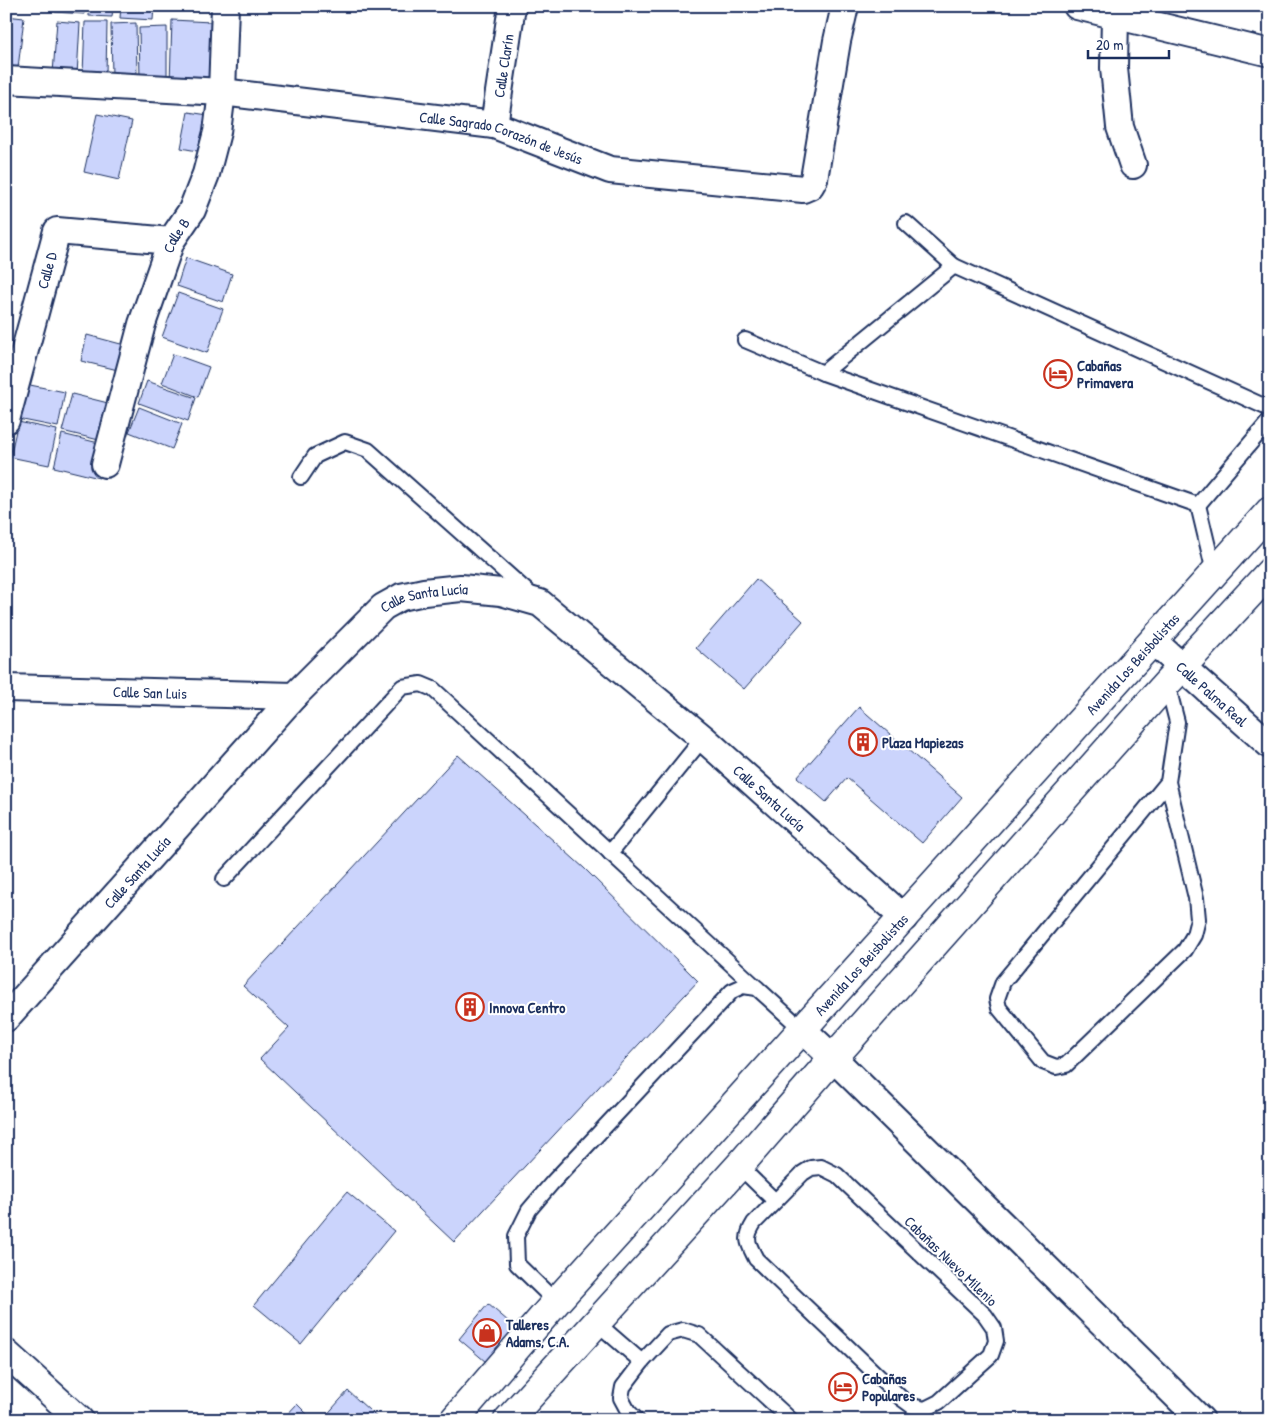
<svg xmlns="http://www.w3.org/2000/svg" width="1276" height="1426" font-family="'Patrick Hand',sans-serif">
<rect width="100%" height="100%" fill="#fff"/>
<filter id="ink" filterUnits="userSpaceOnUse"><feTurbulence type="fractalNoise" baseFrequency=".02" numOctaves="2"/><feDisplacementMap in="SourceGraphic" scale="10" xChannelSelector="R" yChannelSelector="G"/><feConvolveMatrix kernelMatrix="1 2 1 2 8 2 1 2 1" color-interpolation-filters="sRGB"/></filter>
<g filter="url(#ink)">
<!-- building -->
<g fill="#cbd4fc" stroke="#1b2f5e">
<path d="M55 6H85L84 14 55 12Z"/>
<path d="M89 6H113L112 17 89 16Z"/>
<path d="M121 6H154L153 20 120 18Z"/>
<path d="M6 16 24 18 18 68 6 67Z"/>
<path d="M172 20 211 22 209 85 170 83Z"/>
<path d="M57 21 80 23 77 75 53 73Z"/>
<path d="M85 22H107L106 75 83 74Z"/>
<path d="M136 23 137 76 112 77 111 24Z"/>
<path d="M167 27V79L140 80 139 28Z"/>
<path d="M188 112 215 116 208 153 181 148Z"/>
<path d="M97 114 132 121 119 180 84 172Z"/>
<path d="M186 258 232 274 223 302 177 286Z"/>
<path d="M178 293 223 309 207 353 162 337Z"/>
<path d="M87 335 132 347 126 372 81 361Z"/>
<path d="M173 354 209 367 198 397 162 383Z"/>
<path d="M147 381 196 398 188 421 139 403Z"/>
<path d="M25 384 65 392 58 427 18 419Z"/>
<path d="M72 394 116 405 107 442 62 431Z"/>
<path d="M139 407 182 424 172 449 129 432Z"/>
<path d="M18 422 57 430 49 465 10 457Z"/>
<path d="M62 434 107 445 99 478 54 467Z"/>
<path d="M756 579 803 621 744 689 696 648Z"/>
<path d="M859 707 962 797 922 843 847 778 826 802 797 777Z"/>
<path d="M458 755 584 868 698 981 454 1242 260 1059 289 1028 243 986Z"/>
<path d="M347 1192 394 1231 301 1344 254 1305Z"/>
<path d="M488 1304 515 1327 486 1362 459 1339Z"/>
<path d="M348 1391 380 1420H326L324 1418Z"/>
<path d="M297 1404 313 1420H282Z"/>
</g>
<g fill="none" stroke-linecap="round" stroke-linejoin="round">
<defs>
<g id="lane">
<path d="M906 223 954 266"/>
<path d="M745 340 823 373"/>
<path d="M301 477 315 456 345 442 368 450 530 594"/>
<path d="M1198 505 1270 420"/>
<path d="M1214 572 1198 505 823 373 954 266 1270 409"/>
<path d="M1167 683 1177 722 1168 782 1196 898 1198 919 1194 935 1185 950 1066 1065 1056 1067 1043 1062 999 1008 997 999 1003 982 1168 782"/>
<path d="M610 853 703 738"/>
<path d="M224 879 402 687 421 684 433 689 757 988"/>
<path d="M739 1166 775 1201"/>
<path d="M821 1167 837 1175 985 1315 994 1328 996 1341 991 1355 939 1402 925 1409 912 1406 901 1398 756 1259C748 1243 744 1239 754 1223L803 1173 811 1168Z"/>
<path d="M556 1302 517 1264 516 1236 529 1210 552 1183 732 991 743 986 757 988 803 1030"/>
<path d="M597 1323 642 1362"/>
<path d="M637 1420 628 1411 621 1398 623 1387 642 1362 668 1334 683 1330 699 1335 791 1420"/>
</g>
<g id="street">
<path d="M1077 6 1270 53"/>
<path d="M1115 16 1114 68 1120 127 1133 165"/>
<path id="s1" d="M6 80 222 92 494 125 610 170 803 189 810 186 814 179 837 41 845 6"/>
<path id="s2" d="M494 125 512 6"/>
<path id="s3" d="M6 420 57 231 171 241"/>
<path id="s4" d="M105 464 142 324 171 241 192 210 206 174 217 132 222 92 225 6"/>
<path id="s5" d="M1153 641 1270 745"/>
<path id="s6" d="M6 688 294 696"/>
<path id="s7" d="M6 1018 294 696 383 607 401 597 424 592 461 588 501 592 540 603 703 738 904 918"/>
<path d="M803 1030 833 1058 1201 1420"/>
<path d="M6 1353 80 1420"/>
</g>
<g id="secondary">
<path id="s8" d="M454 1420 556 1302 1270 511"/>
<path d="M508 1420 739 1166 833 1058 1167 683 1270 572"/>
</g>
</defs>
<!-- lane casing -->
<use href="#lane" stroke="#1b2f5e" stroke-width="18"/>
<!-- street casing -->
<use href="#street" stroke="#1b2f5e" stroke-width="30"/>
<!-- secondary casing -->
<use href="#secondary" stroke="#1b2f5e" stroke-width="31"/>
<!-- lane -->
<use href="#lane" stroke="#fff" stroke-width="14"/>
<!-- street -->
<use href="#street" stroke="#fff" stroke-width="26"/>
<!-- secondary -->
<use href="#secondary" stroke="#fff" stroke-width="28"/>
</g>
</g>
<!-- icons -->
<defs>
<symbol id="hotel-ring" viewBox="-11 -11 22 22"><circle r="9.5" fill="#fff" stroke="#c8321e" stroke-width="1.5"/><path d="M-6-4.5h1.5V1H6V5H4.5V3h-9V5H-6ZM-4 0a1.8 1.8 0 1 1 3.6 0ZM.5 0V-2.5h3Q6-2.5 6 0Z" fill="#c8321e"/></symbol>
<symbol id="building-ring" viewBox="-11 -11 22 22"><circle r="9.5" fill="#fff" stroke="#c8321e" stroke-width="1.5"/><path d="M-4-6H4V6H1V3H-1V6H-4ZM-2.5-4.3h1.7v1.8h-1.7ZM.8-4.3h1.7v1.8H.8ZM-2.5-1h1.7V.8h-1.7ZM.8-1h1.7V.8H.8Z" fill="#c8321e"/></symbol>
<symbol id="shop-ring" viewBox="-11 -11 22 22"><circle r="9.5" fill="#fff" stroke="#c8321e" stroke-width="1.5"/><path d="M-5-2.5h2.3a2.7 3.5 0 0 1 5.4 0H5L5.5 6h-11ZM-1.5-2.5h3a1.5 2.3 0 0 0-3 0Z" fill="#c8321e"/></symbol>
</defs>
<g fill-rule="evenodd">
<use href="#hotel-ring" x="1042" y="358" width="32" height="32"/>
<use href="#building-ring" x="847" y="726" width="32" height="32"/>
<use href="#building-ring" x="454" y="991" width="32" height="32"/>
<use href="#shop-ring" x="471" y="1317" width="32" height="32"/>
<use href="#hotel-ring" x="827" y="1371" width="32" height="32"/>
</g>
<g text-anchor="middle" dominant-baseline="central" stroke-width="4" stroke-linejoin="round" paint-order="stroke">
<!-- street labels -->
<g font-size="15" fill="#1b2f5e" stroke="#fff">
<text stroke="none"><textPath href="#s2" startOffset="60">Calle Clarín</textPath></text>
<text stroke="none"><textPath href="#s1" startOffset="500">Calle Sagrado Corazón de Jesús</textPath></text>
<text stroke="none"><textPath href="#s4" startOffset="240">Calle B</textPath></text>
<text stroke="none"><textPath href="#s3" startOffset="155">Calle D</textPath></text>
<text stroke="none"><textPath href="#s7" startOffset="601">Calle Santa Lucía</textPath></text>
<text stroke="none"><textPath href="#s8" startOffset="1016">Avenida Los Beisbolistas</textPath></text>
<text stroke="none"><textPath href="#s6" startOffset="144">Calle San Luis</textPath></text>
<text stroke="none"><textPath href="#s5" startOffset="79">Calle Palma Real</textPath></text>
<text stroke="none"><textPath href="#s7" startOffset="1021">Calle Santa Lucía</textPath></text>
<text stroke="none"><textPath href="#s7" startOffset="196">Calle Santa Lucía</textPath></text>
<text stroke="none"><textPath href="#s8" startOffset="611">Avenida Los Beisbolistas</textPath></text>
<text transform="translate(951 1261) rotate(44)">Cabañas Nuevo Milenio</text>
</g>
<!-- poi labels -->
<g font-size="15" font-weight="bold" fill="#1b2f5e" stroke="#fff" text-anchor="start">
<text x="1077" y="365">Cabañas<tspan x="1077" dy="17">Primavera</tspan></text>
<text x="882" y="742">Plaza Mapiezas</text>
<text x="489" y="1007">Innova Centro</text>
<text x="506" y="1324">Talleres<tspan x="506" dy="17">Adams, C.A.</tspan></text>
<text x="862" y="1378">Cabañas<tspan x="862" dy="17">Populares</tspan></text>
</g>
</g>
<!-- margin -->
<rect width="1276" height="1426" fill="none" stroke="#fff" stroke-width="25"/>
<rect x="12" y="12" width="1251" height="1401" fill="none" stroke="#1b2f5e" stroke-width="2" filter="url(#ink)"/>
<!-- scale -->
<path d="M1088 50v8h81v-8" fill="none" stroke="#1b2f5e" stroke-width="2.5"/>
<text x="1096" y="50" font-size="15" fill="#1b2f5e" stroke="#ffffff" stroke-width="4" paint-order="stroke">20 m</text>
</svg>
